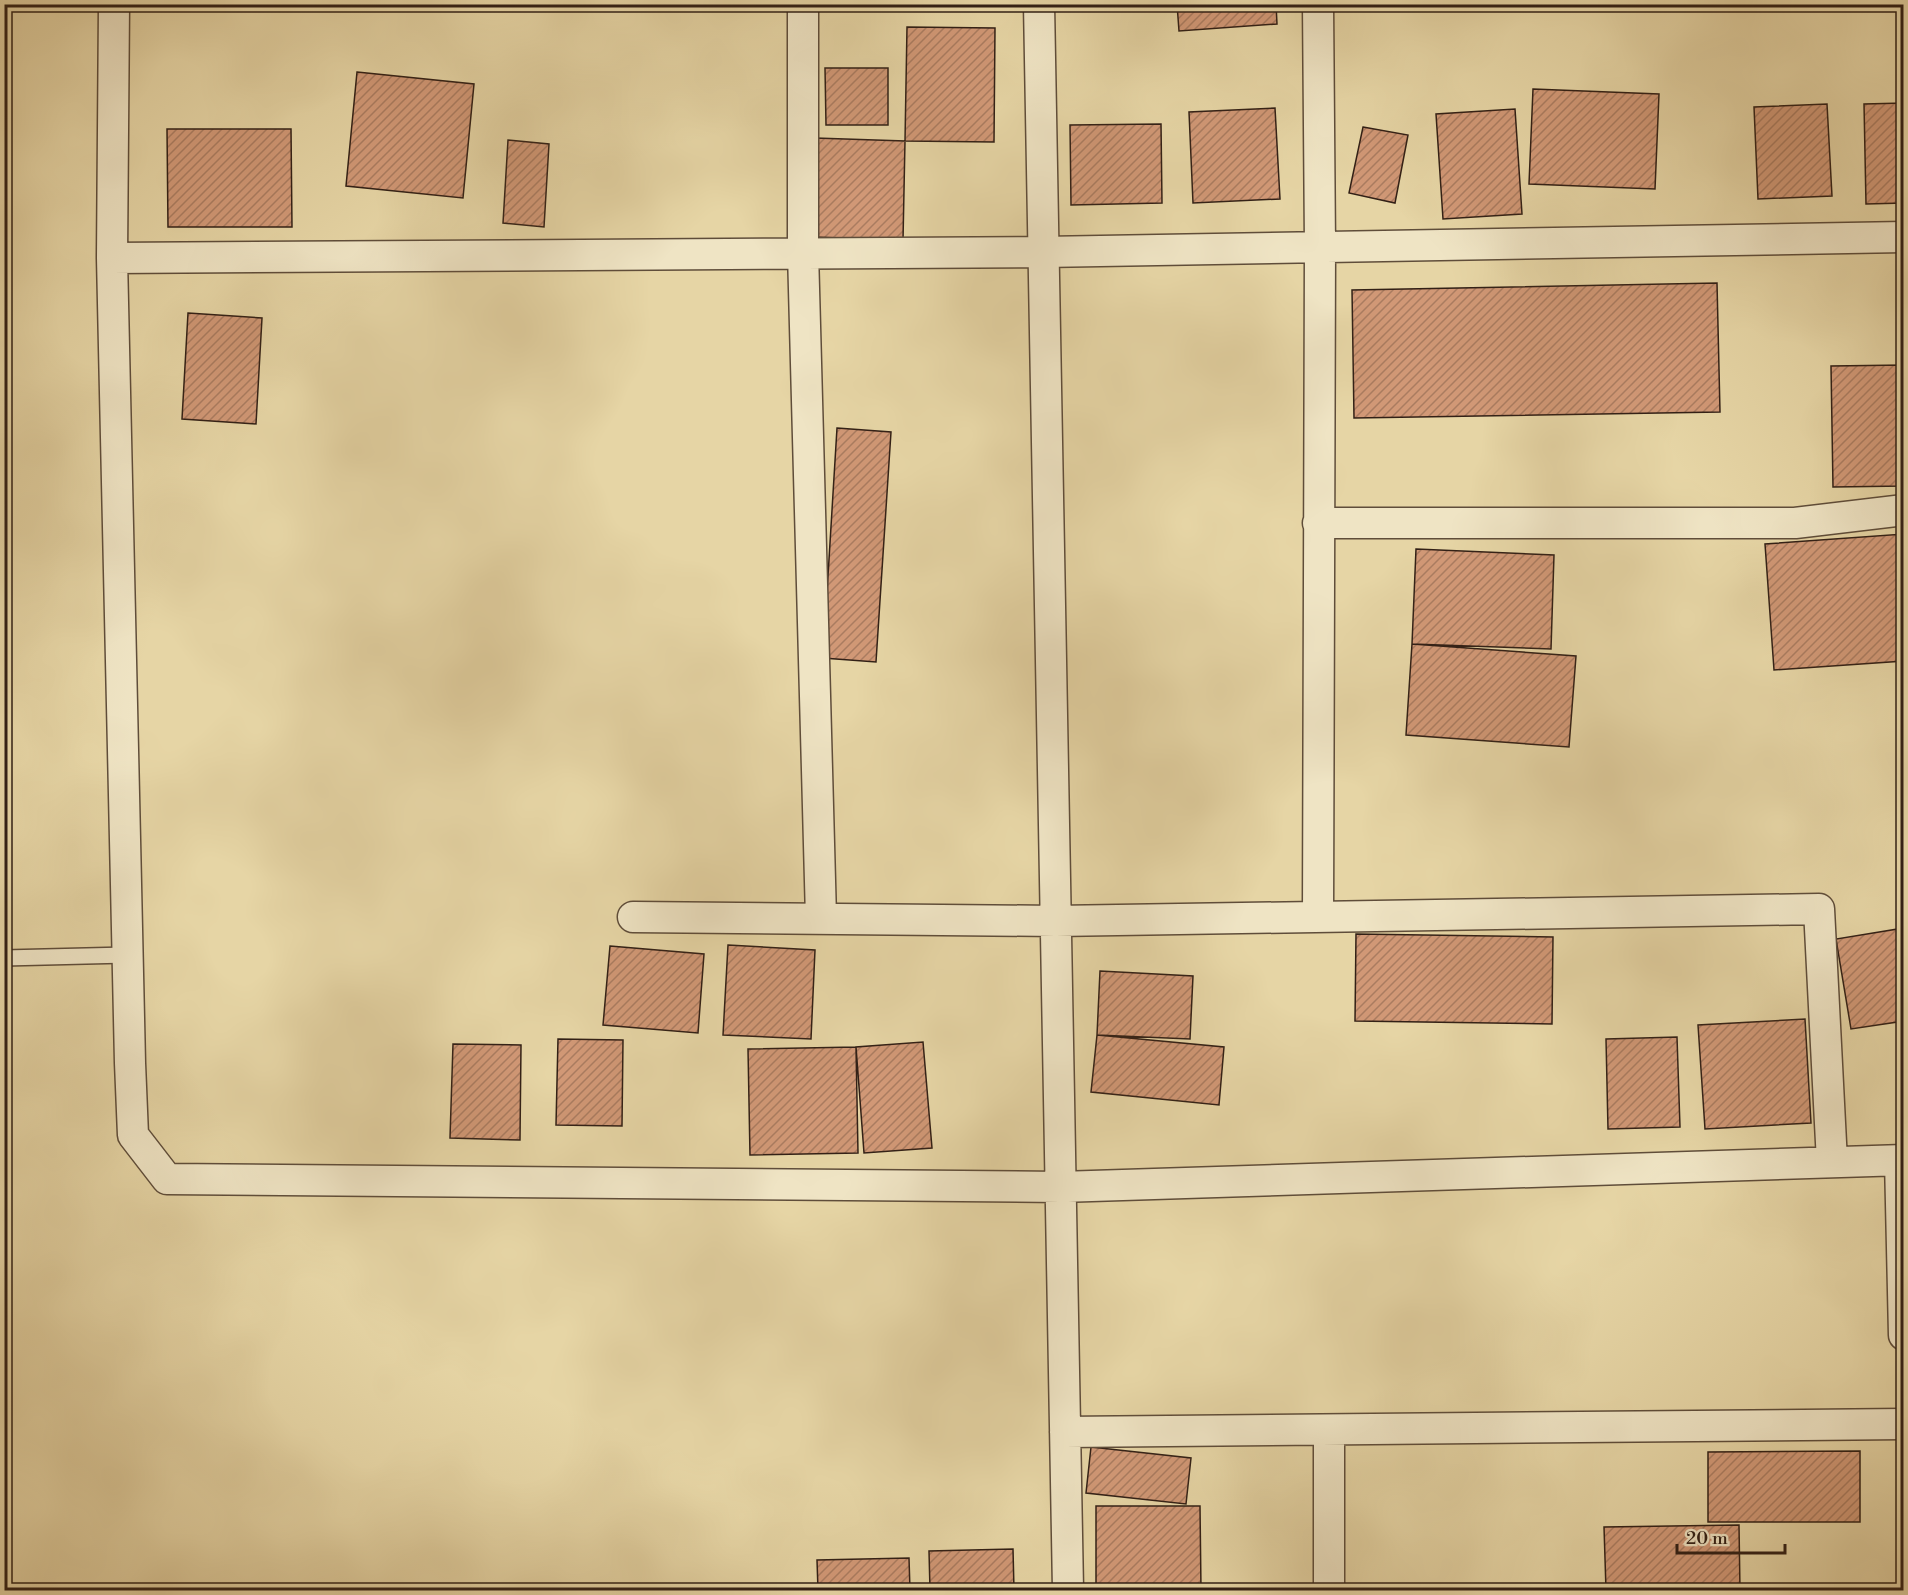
<svg xmlns="http://www.w3.org/2000/svg" width="1908" height="1595" viewBox="0 0 1908 1595" font-family="'Libre Bodoni',serif">
	<style>
		.building { fill: url(#building-hatch); stroke: #322016; stroke-width: 1.5 }
		.lines { fill: none; stroke-linecap: round; stroke-linejoin: round }
		.lane-casing { stroke: #5f4d3a; stroke-width: 18 }
		.street-casing { stroke: #5f4d3a; stroke-width: 33 }
		.lane { stroke: #efe4c4; stroke-width: 15 }
		.street { stroke: #efe4c4; stroke-width: 30 }
	</style>
	<defs>
		<pattern id="building-hatch" width="6" height="6" patternUnits="userSpaceOnUse" patternTransform="scale(1.5)"><rect width="6" height="6" fill="#d19876"/><path d="M-1 1l2-2M0 6l6-6M5 7l2-2" fill="none" stroke="#aa7c60"/></pattern>
	</defs>
	<rect width="100%" height="100%" fill="#e6d5a5"/>
	<filter id="stains"><feTurbulence type="fractalNoise" baseFrequency=".00333" numOctaves="4"/><feColorMatrix values="0 0 0 0 .2 0 0 0 0 .09 0 0 0 0 .02 0 0 0 .5 -.17"/></filter>
	<radialGradient id="worn" r=".72"><stop offset=".6" stop-color="#630" stop-opacity="0"/><stop offset="1" stop-color="#630" stop-opacity=".3"/></radialGradient>
	<path class="building" d="M1177,4H1276L1277,24L1179,31Z
		M907,27L995,28L994,142L905,141Z
		M825,68H888V125H826Z
		M357,72L474,84L463,198L346,186Z
		M1533,89L1659,94L1655,189L1529,184Z
		M1904,103V203L1866,204L1864,104Z
		M1827,104L1832,196L1758,199L1754,107Z
		M1275,108L1280,199L1193,203L1189,112Z
		M1515,109L1522,214L1443,219L1436,114Z
		M1161,124L1162,203L1071,205L1070,125Z
		M1363,127L1408,135L1395,203L1349,193Z
		M167,129H291L292,227H168Z
		M815,138L905,141L903,240L812,237Z
		M508,140L549,144L544,227L503,223Z
		M1717,283L1720,412L1354,418L1352,290Z
		M188,313L262,318L256,424L182,419Z
		M1904,365V486L1833,487L1831,366Z
		M837,428L891,432L876,662L823,658Z
		M1904,534V661L1774,670L1765,544Z
		M1416,549L1554,555L1551,649L1412,644Z
		M1412,644L1576,656L1569,747L1406,735Z
		M1904,928V1021L1851,1029L1836,939Z
		M1356,934L1553,937L1552,1024L1355,1021Z
		M728,945L815,950L811,1039L723,1035Z
		M610,946L704,954L698,1033L603,1025Z
		M1100,971L1193,976L1190,1039L1097,1035Z
		M1805,1019L1811,1123L1705,1129L1698,1025Z
		M1097,1035L1224,1047L1219,1105L1091,1092Z
		M1677,1037L1680,1127L1608,1129L1606,1039Z
		M558,1039L623,1040L622,1126L556,1125Z
		M923,1042L932,1148L864,1153L856,1047Z
		M453,1044L521,1045L520,1140L450,1138Z
		M856,1047L858,1153L750,1155L748,1049Z
		M1091,1447L1191,1458L1186,1504L1086,1493Z
		M1860,1451V1522H1708V1452Z
		M1096,1506H1200L1201,1590H1096Z
		M1739,1525L1740,1590H1606L1604,1527Z
		M1013,1549L1014,1590H930L929,1551Z
		M909,1558L910,1590H818L817,1560Z"/>
	<g class="lines">
		<g class="lane-casing">
			<path id="lane" d="M4,958L127,955"/>
		</g>
		<g class="street-casing">
			<path id="street" d="M114,4L112,258L130,1063L133,1135L167,1179L1060,1187L1904,1160
				M803,4V252L821,918
				M1039,4L1068,1590
				M112,258L1043,252L1904,237
				M1318,523H1795L1904,510
				M633,917L1056,921L1819,909L1832,1162
				M1318,917L1320,247L1318,4
				M1900,1160L1904,1335
				M1329,1430V1590
				M1065,1432L1904,1424"/>
		</g>
		<use href="#lane" class="lane"/>
		<use href="#street" class="street"/>
	</g>
	<rect width="1908" height="1595" fill="none" stroke="#e6d5a5" stroke-width="24"/>
	<rect x="6" y="6" width="1896" height="1583" fill="none" stroke="#322016" stroke-width="3"/>
	<rect x="12" y="12" width="1884" height="1571" fill="none" stroke="#322016" stroke-width="1.5"/>
	<path d="M1677 1544v9h108v-9" fill="none" stroke="#322016" stroke-width="3"/>
	<text x="1686" y="1544" font-size="18" fill="#322016" stroke="#efe4c4" stroke-width="4.5" paint-order="stroke">20 m</text>
	<rect width="100%" height="100%" filter="url(#stains)"/>
	<rect width="100%" height="100%" fill="url(#worn)"/>
</svg>
